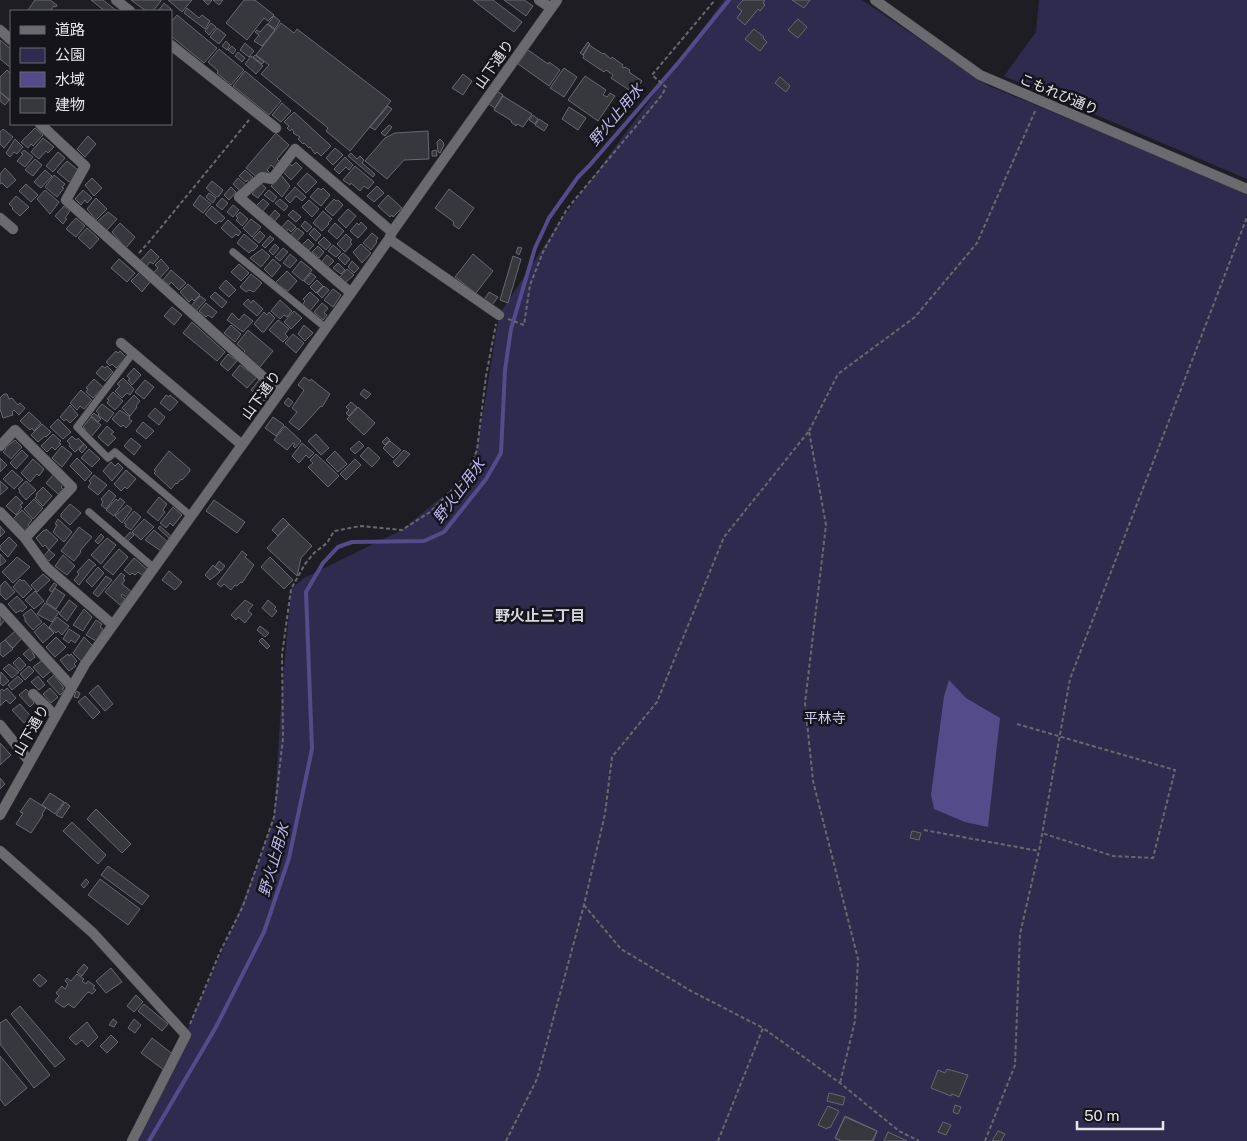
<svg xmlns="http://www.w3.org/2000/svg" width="1247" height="1141" viewBox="0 0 1247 1141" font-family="'Public Sans','Noto Sans JP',sans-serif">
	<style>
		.green { fill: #2f2b4e }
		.water { fill: #544c8a }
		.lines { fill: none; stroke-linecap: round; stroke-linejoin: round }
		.stream { stroke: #544c8a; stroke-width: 4 }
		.building { fill: #37373e; stroke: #686870 }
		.service-casing { stroke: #3a3940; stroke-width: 8 }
		.minor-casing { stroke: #3a3940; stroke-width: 11 }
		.tertiary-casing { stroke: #3a3940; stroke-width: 11 }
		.path { stroke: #69686e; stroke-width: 2; stroke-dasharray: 4 2.5; stroke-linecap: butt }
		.service { stroke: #6b6a6e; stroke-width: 7 }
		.minor { stroke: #6b6a6e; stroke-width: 10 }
		.tertiary { stroke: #6b6a6e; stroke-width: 10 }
		.labels { text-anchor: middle; stroke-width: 5; stroke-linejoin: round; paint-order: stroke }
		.street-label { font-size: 14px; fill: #e6e6ea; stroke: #15141a }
		.park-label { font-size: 14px; fill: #d0cef3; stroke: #15141a }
		.water-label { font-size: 15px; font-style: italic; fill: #bfbbf3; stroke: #15141a }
		.neighbourhood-label { font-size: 15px; font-weight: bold; fill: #d6d6df; stroke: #15141a }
	</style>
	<rect width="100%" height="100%" fill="#1e1d24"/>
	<path class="green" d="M724,0H862L989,86L1247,192V1141H136L146,1122L231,931L259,861L274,817L282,690L291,589L304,578L402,530L461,481L477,450L499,315L561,220Z
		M1039,0H1247V179L1004,76L1036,32Z"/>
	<path class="water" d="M949,680L966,698L1000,718L988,827L965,822L934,809L931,795L944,696Z"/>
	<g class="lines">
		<path class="stream" d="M149,1141L216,1027L264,932L289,858L312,749L306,592L323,563L338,547L352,542L424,541L444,532L486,479L501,453L505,370L511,329L535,248L549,218L578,177L589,166L678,63L729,0"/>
	</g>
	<path class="building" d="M35,0H50L57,5L56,7L54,6L51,10L52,11H29L28,10Z
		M91,0H103L117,11H105Z
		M131,0H161V1L153,11H146Z
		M168,0H192L182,12Z
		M203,0H212L208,5Z
		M213,0H223L219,5Z
		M244,0H255L274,15L268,21L264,18L247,40L226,23Z
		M473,0H493L522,22L514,32Z
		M504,0H524L533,6L526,16Z
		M743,0H765L763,3L765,5L760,11L758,9L745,25L737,18L742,11L737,7Z
		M792,0H810L804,8Z
		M164,3L171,9L169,11H158Z
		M187,8L199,18L202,15L210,21L205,29L184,13Z
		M177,15L217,48L204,63L171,36V22Z
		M274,16L280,21L275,29L268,24Z
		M798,19L807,27L798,38L788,30Z
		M211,23L216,27L209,35L205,31Z
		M281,23L294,33L297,29L391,101L350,151L326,131L328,128L261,74L269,65L256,55Z
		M267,24L275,30L262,46L254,41L259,35L255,32L257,30L260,32Z
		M217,28L226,35L219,44L210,37Z
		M754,29L764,37L763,38L767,42L760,51L745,39Z
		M0,40L11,49V68L0,59Z
		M226,41L230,45L227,50L222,46Z
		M588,42L590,44L583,55L580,53Z
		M245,43L254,51L249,57L240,50Z
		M589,45L603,54L604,53L611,59L612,57L623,65L622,67L624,68L625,67L630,70L629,72L642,81L635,91L634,89L632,92L611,78L613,75L606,70L604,72L583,58L584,56L583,55Z
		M232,46L236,50L233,54L228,50Z
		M219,49L244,70L231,85L217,73L218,71L208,62Z
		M528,50L548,64L549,62L560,70L549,86L518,64Z
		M238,52L245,58L242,62L235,56Z
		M255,55L264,62L262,64L253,57Z
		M251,56L263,66L256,74L245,64Z
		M564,68L577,77L564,97L550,88Z
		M7,70L11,74V101L0,92V77Z
		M245,71L281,101L269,115L233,86Z
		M463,74L472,81L463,95L452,88Z
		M585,76L606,90L603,95L607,97L610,93L615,96L598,121L568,100Z
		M780,77L790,86L786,92L775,83Z
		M497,91L503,95L495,108L489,104Z
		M0,92L9,100L5,105L0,101Z
		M503,96L532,114L523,127L517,124L516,126L511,122L512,121L494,110Z
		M282,103L291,111L281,122L272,115Z
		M388,106L392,109L375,130L370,127Z
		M569,107L586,118L578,130L562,119Z
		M294,112L331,146L321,156L317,152L315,154L310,147L309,148L304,143L303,144L298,139L300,137L293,133L294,132L292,129L290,131L287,128L289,126L284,122Z
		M533,115L538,119L535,124L529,120Z
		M539,119L548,125L544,131L535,125Z
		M389,125L392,127L385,136L381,133Z
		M35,128L43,135L33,146L31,144L28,148L21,142Z
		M3,129L13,137L4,148L0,144V132Z
		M428,131L429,159L404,160L387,179L365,161L385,138L395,133Z
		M276,133L289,145L277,159L280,162L274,168L271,165L267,170L271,174L268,176L258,178L246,168Z
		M88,136L96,144L85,157L77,149Z
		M43,138L54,147L48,153L46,151L39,159L31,152Z
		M15,139L23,147L17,154L14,152L10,157L6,153Z
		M440,139L443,142L444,145L440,153L438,152L437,142Z
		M335,148L343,155L333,165L326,158Z
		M24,150L33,157L25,167L17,161L23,154L21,153Z
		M436,150L437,156H432V151Z
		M58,152L65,158L53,172L46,166Z
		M351,153L357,159L360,156L364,160L362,163L375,174L373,177L348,156Z
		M345,157L353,165L349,170L346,167L339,174L334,169Z
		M35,159L42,165L33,176L25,170Z
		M67,161L78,170L75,173L78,175L69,182L57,172Z
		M296,162L302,168L291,180L283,172L290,164L292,166Z
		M355,166L374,182L368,189L364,186L360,191L351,183L350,185L343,180Z
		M5,168L16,180L7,188L2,183L0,184V174Z
		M45,170L52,176L41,188L34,182Z
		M245,170L253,177L249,182L247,180L246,182L239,176Z
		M307,173L317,182L306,193L297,184Z
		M54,175L65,184L62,187L64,188L57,197L45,187Z
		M281,175L290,186L282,197L271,186Z
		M92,178L102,188L94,196L85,185Z
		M238,178L247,186L241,192L233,184Z
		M212,181L223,190L219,196L217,197L206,188Z
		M258,181L266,188L258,198L252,194L255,190L253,188Z
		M26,184L38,195L31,202L19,191Z
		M377,186L384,193L374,202L367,196Z
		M231,187L236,192L229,200L224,195Z
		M295,187L306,197L302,201L296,196L290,203L285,198Z
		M318,188L321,190L323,188L330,195L321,206L310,197Z
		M449,189L474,208L459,229L453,225L454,222L435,208Z
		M45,190L59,202L50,214L37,199Z
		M83,190L92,198L87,203L85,200L81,205L75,199Z
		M269,190L277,197L273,202L264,195Z
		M209,193L216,198L213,203L206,197Z
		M200,195L211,204L203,213L193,205Z
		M388,195L402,208L393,217L392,215L390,217L378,206Z
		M16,196L29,207L20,216L12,209L13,208L9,204Z
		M96,198L107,209L96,220L87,209Z
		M222,198L228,203L222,210L216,205Z
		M263,199L269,204L262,212L256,206Z
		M280,199L288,206L284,211L275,203Z
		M334,199L336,201L338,200L343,205L333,216L325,209Z
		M309,200L319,209L312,217L302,207Z
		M233,205L239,210L233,217L227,212Z
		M64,206L70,211L65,218L67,219L63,224L55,216Z
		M212,206L225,218L221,222L219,221L216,224L205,214Z
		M348,209L356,216L346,228L338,220Z
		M275,210L280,215L275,221L270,216Z
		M293,210L301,217L296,222L288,215Z
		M323,211L332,219L328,223L329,224L322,231L313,223Z
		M108,212L117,219L107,230L97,222Z
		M240,212L248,219L242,226L236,220L238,218L236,216Z
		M76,218L85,226L76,237L66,229Z
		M251,219L261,227L252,237L243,228Z
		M228,220L241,232L238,236L236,234L232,238L221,228Z
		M288,220L296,227L291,232L288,229L286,232L282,227Z
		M305,221L312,227L307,232L301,226Z
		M361,222L367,228L358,238L350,231L357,223L359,225Z
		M120,223L135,237L126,248L112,232Z
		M335,223L344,231L337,239L328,231Z
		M87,228L99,239L90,249L78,238Z
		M297,228L304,233L297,241L291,235Z
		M314,228L321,235L316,241L309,234Z
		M260,231L265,236L259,243L253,238Z
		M372,233L378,238L376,241L377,242L371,250L363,243Z
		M244,234L258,246L253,251L252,250L249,253L237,243Z
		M346,234L352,240L350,242L352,244L345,252L337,244Z
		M270,236L274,239L265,248L262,245Z
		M324,237L331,244L326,250L318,243Z
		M308,239L314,245L309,250L302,245Z
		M275,244L279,248L273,255L269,251Z
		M361,244L371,253L362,263L353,252Z
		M333,245L341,252L336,257L328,251Z
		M318,246L324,252L319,258L312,252Z
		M518,247L522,248L519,255L516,253Z
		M283,248L288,252L280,261L275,257Z
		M151,249L159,257L153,264L150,262L147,266L141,260Z
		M262,249L270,256L261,267L250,258Z
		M343,253L350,259L345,265L338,258Z
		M290,254L297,260L290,268L283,263Z
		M473,254L493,271L476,293L455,277Z
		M327,255L334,261L328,267L322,261Z
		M513,256L521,259L508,303L500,300Z
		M119,259L135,273L127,282L111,268Z
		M161,259L169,268L159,279L153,273L158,268L155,265Z
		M273,259L281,266L272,277L264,269Z
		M301,261L312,270L303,281L292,272Z
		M352,261L359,268L354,273L348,267Z
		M338,263L345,270L341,274L333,268Z
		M239,264L249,273L241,281L231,272Z
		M347,269L354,275L346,282L340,277Z
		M171,270L186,283L179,290L171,282L169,285L163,280Z
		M287,271L297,281L288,291L275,283Z
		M140,272L150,282L142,292L131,281Z
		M311,273L316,277L309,285L304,281Z
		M251,274L262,283L254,292L249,290L246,292L240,287Z
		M226,280L236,290L229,297L219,288Z
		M317,280L323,286L316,293L310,287Z
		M188,284L200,295L194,301L192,299L189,302L180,292Z
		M324,286L329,290L322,298L317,293Z
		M333,289L341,295L333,307L324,300Z
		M215,292L227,302L222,308L210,297Z
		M310,292L319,300L310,311L303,304L305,301L303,299Z
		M489,292L498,297L492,305L484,300Z
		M200,296L206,300L195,312L190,307Z
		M248,299L251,303L253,300L263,309L257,316L243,304Z
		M280,300L292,311L287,317L284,315L280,319L271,311Z
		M206,303L217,312L212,318L208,315L206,317L199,311Z
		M322,303L328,308L324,313L327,315L323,320L314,312Z
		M172,307L182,315L174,325L164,316Z
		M294,311L302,318L291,329L284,322Z
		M264,312L267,315L269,312L275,318L264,332H262L254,324Z
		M232,313L239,320L244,314L253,321L243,332L227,320Z
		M278,320L289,329L285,334L288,337L283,342L269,330Z
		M192,322L225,352L217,361L183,333Z
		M231,325L241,334L235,342L224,333Z
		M304,325L313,333L305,341L298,334Z
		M248,330L273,351L260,367L243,353L245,351L237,344Z
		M293,334L304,343L296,353L285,343Z
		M116,351L118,353L120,351L126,357L116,368L112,364L110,366L106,362Z
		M228,354L237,361L228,371L220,364Z
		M240,365L257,377L247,388L232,375Z
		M102,366L105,368L107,366L113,372L105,381L96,373Z
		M134,368L141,375L132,385L128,380L130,379L127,376Z
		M304,377L310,381L311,379L330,394L322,407L321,406L299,430L289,422L297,412L292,408L304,390L298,385Z
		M123,378L134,389L130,395L127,393L122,398L115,391L120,386L117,384Z
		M94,379L103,387L93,398L86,392L88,389L86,388Z
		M145,380L154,387L144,399L135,392Z
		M259,380L271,392L264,401L251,390Z
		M364,389L371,394L366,399L360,394Z
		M81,390L92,400L84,409L80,406L77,410L70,403Z
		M113,392L123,401L115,410L107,403L109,400L107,399Z
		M4,394H7L9,399L12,398L18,405L20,403L25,408L19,415L14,410L12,412L13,415L3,418L0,409V398Z
		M134,395L140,401L136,406L137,407L130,416L122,408Z
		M166,395L169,397L170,395L178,402L170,411L160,403Z
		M288,398L293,402L289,407L284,403Z
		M351,402L357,407L349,416L346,413L349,410L346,407Z
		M102,404L114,413L107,422L98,415L99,414L96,411Z
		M70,405L78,415L70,423L66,419L64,421L60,417Z
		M358,407L375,423L364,435L347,419Z
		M155,408L165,417L159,425L148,416Z
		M120,410L130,417L129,419L132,421L126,428L123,425L121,427L112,419Z
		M29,412L41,423L34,431L32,428L30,430L20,421Z
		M94,413L101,419L98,422L91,416Z
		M91,417L101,425L91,437L84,432L86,430L83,427Z
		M273,417L284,425L276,436L265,428Z
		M58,419L71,432L63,439L50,427Z
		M143,422L154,431L146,439L136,431Z
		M42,424L51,432L46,437L45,436L38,442L31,435Z
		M107,426L114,432L111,434L116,438L108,446L98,437Z
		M285,426L301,441L295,448L293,446L295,444L293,443L287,450L274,440Z
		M53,434L61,441L59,443L61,444L55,450L52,447L47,452L41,446Z
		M316,434L329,448L321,455L308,441Z
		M72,436L76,440L78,438L84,444L75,452L69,446L70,444L67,441Z
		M387,437L390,440L385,445L382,442Z
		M131,438L141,446L134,455L124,446Z
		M15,440L22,447L11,459L3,452L6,449L5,448Z
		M359,441L364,446L355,454L350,449Z
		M390,441L401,450L393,458L383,448Z
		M302,443L314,453L309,458L306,455L299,463L292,456Z
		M84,444L87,447L82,453L79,450Z
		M62,446L72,454L62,467L52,458Z
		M368,447L380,458L372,467L360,456Z
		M89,449L100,459L92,467L81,458Z
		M22,450L28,456L16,469L10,463Z
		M404,450L410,454L398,467L393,462Z
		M169,451L190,469V471L182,480L181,479L177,484L176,483L171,489L154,473L156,471L154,470Z
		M335,451L347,464L338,472L326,460Z
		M316,454L339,476L328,487L308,467L313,463L310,460Z
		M0,458L7,465L0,472Z
		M77,458L92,473L85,481L70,466Z
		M33,459L44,469L39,476L37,474L30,482L21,473Z
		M355,459L361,465L346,480L340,474Z
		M111,462L115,466L118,463L123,468L112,481L103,471Z
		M12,470L23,480L14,489L3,479Z
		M126,470L136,479L127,489L125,487L121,491L114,484Z
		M53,475L63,485L61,487L63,489L58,494L46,483Z
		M94,475L107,485L98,495L88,487L91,483L89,481Z
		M0,481L8,488L0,495Z
		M26,481L36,490L26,500L19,492L20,490L18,489Z
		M43,487L52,496L43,506L35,498L37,496L36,494Z
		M109,490L116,496L106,509L101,505L103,502L101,499Z
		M16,496L23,503L20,505L22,507L16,515L6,506Z
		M159,497L167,504L163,510L165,512L158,521L147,512Z
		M120,498L125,502L114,516L106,510L116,499L118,501Z
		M34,499L43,508L33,519L24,509Z
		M214,500L245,522L237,533L206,511Z
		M70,504L81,513L70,525L61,517V514Z
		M127,505L132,509L122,523L115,516Z
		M173,507L182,515L173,526L170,523L166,528L160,523Z
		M22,510L32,520L28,525L29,527L25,531L12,520Z
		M134,511L141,517L131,530L125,526L126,524L124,523Z
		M283,518L289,524L278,536L272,530Z
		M58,519L72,532L64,542L53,532L57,525L55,524Z
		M144,519L154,527L141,540L132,532Z
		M289,524L312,546L301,558L297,576L267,548Z
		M0,526L5,532L0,537Z
		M160,526L172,537L170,539L158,528Z
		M79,527L92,537L80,551L81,552L74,561L61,551Z
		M46,529L58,540L49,550L45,545L43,547L36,538L44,530L45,531Z
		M154,530L168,542L161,551L145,540Z
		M130,532L134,535L128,541L125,538Z
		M101,534L104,537L98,544L95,541Z
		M9,537L17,545L8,557L0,549V546Z
		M107,538L116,545L101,564L91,555Z
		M119,549L128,557L113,575L103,567Z
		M49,550L55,555L49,561L43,557Z
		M242,551L247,555L245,557L254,565L242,583L241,582L237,586L235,585L231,590L224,584L221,587L217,584Z
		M0,554L6,561L0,566Z
		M63,555L75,566L67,575L55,566Z
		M17,557L30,567L13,583L2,572Z
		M270,557L293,580L284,589L261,567Z
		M134,558L147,569L142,575L138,572L135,575L132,573L130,575L124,570Z
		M89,559L96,565L94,566L79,585L74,580L79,574L77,572Z
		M219,561L225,566L221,571L215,567Z
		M213,565L220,572L210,580L205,575Z
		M98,567L104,573L92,587L86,581Z
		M169,571L182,582L175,590L162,580Z
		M121,573L125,576L123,578L125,580L122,584L132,592L127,598L122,594L121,596L125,599L120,605L105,592Z
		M43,574L50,580L37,592L31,585Z
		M106,576L112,580L98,597L93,593Z
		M20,579L22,581L24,580L32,589L23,598L13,587Z
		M5,581L15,592L6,600L0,594V586Z
		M54,583L57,585L52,592L49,590Z
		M55,588L65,595L56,609L46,602Z
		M35,591L44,601L34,609L25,600Z
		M17,596L27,607L22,612L21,610L16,613L8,604Z
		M69,600L77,606L67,621L59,614Z
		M245,600L253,605L248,611L252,614L245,623L238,617L236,620L231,615Z
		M268,600L276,607L274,609L277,611L272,617L262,608Z
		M45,603L59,612L52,622L37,614Z
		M31,609L42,622L33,630L25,621V618L23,615Z
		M84,609L92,617L83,631L73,625Z
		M0,615L5,620L0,626Z
		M57,617L69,626L62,635L58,631L56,633L49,627Z
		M96,620L102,624L100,627L103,629L96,641L86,635Z
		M44,623L54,633L43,643L34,632Z
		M260,626L269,633L265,637L257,630Z
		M69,629L80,636L75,643L71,640L69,643L63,639Z
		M15,631L22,638L13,648L5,640Z
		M56,637L66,647L55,657L46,647Z
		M84,637L93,646L82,662L73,653Z
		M262,638L270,646L267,649L259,641Z
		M5,640L13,649L3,657L0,654V644Z
		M30,648L35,657L30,661L23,654Z
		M68,654L69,656L71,654L77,661L74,664L76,666L69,671L60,660Z
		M19,657L26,665L20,671L13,663Z
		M41,661L51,671L43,678L33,667Z
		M9,664L19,672L12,678L3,669Z
		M29,666L34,671L25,680L20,674Z
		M1,672L9,681L3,686L0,683Z
		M54,675L64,688L62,689L64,691L60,695L47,681Z
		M18,676L23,681L12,690L8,685Z
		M38,676L45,685L39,690L31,682Z
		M98,685L113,704L105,711L89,693Z
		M7,688L16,698L10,704L6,700L0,706V691L2,689L4,691Z
		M50,688L58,697L51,703L43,694Z
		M26,689L34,698L32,700L34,703L30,707L19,695Z
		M76,691L80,693L78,698L74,697Z
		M85,696L100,712L93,719L78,702Z
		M20,704L35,721L30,725L26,721L24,723L12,710Z
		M0,743L11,755L0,765Z
		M0,778L5,784L0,789Z
		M50,793L64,802L55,814L42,805Z
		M30,798L46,808L42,814L43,815L31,833L16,824L23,813L20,812Z
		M65,802L70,806L62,818L56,815Z
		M96,809L131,844L122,853L87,819Z
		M72,822L106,855L98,864L63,831Z
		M912,831L921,833L919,840L910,838Z
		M108,866L149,896L142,905L101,875Z
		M86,879L89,882L84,888L81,885Z
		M100,879L140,909L128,925L88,895Z
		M84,964L88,968L82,976L77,972Z
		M111,968L122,982L106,993L96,981Z
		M39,974L47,981L40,987L33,980Z
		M77,974L84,979L82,981L86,984L88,981L95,986L93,988L96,990L92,994L89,992L87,993L74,1008L68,1004L65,1007H63L55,1001L59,996L56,993L62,986L65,989L68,984L65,981L67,978L71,981Z
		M136,995L143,1002L134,1012L127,1006Z
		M144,1004L168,1024L162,1031L138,1011Z
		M20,1006L65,1059L55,1067L11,1014Z
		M6,1019L50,1075L34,1088L0,1044V1023Z
		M113,1019L117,1022L114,1027L109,1025Z
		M134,1019L141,1025L135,1033L128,1028Z
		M87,1022L98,1037L88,1047L82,1040L76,1045L69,1038Z
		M111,1035L118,1042L107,1053L100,1046Z
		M152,1038L175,1056L164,1070L141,1053Z
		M0,1056L27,1088L5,1106L0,1099Z
		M947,1069L968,1075L959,1097L952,1094L951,1096L931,1088L938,1070L945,1073Z
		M829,1093L845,1097L843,1105L827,1101Z
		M955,1105L961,1107L958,1114L953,1112Z
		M828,1106L839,1111L830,1128L828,1127L827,1129L818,1125Z
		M845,1116L877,1131L873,1141H841L835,1138Z
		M845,1117L877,1131L872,1141H842L835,1138Z
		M943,1122L951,1125L946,1135L938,1132Z
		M998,1131L1005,1134L1001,1141H992Z
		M888,1132L907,1141H884Z"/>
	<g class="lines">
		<g class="service-casing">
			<path id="service" d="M233,252L326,328
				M133,353L77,427L108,458L115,452L191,516
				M89,512L154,568"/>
		</g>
		<g class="minor-casing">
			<path id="minor" d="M116,0L130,11
				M539,0L551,8
				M0,30L11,40
				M171,45L276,128
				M40,124L85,166L66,200L280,392
				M0,218L13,229
				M389,239L499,315
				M351,293L239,197L262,177L272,179L295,149L392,232
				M121,343L242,445
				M0,446L15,430L72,487L25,538
				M0,512L25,538L46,567L113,625
				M0,608L72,687
				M33,694L55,715
				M0,725L29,761
				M0,815L85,664L351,293L389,239L392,232L557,0
				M0,851L93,933L186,1035L132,1141"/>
		</g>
		<g class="tertiary-casing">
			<path id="tertiary" d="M875,0L980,75L1247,189"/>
		</g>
		<path class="path" d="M139,253L149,242L249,120
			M508,319L524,325L530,285L543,252L567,209L662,95L666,87L652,75L715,0
			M809,431L838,374L915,317L977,243L1036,109
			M1017,724L1175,770L1153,858L1113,856L1042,833
			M924,830L1039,851
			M584,905L621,949L691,991L763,1028
			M190,1024L220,952L243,906L274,817L283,738L282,655L291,589L305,564L314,553L327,543L334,531L361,526L402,530L430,512L461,481L470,467L477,450L486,376L496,324
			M506,1141L537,1079L584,905L605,814L612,757L657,702L724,537L809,431L826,525L805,703L813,781L858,959L855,1021L840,1083
			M718,1141L763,1028L840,1083L899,1131L919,1141
			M985,1141L1015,1065L1020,934L1039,851L1070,679L1247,217"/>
		<use href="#service" class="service"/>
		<use href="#minor" class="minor"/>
		<use href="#tertiary" class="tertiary"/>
	</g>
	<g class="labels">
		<g class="street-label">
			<text transform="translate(494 64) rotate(-55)" y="5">山下通り</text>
			<text transform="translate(1059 94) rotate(23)" y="5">こもれび通り</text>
			<text transform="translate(261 395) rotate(-54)" y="5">山下通り</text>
			<text transform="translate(31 730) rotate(-60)" y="5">山下通り</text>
		</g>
		<g class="park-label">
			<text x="825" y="723">平林寺</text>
		</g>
		<g class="water-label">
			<text transform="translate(616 115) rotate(-50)" y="5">野火止用水</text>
			<text transform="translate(459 491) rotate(-53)" y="5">野火止用水</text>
			<text transform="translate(274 860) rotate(-74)" y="5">野火止用水</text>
		</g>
		<g class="neighbourhood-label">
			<text x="540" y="621">野火止三丁目</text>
		</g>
	</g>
	<rect x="10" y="10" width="162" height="115" fill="#15141a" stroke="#69686d"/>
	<rect x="20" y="26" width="25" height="8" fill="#6b6a6e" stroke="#69686d"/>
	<text x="55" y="35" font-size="15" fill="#e6e6ea">道路</text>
	<rect x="20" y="48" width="25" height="15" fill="#2f2b4e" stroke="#69686d"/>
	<text x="55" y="60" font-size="15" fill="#e6e6ea">公園</text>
	<rect x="20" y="72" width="25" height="15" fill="#544c8a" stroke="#69686d"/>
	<text x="55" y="85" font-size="15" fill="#e6e6ea">水域</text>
	<rect x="20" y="98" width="25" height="15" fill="#37373e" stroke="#69686d"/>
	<text x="55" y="110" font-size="15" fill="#e6e6ea">建物</text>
	<path d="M1077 1121v8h86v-8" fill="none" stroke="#e6e6ea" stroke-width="2.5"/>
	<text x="1084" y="1121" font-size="15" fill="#e6e6ea" stroke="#15141a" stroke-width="4" paint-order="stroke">50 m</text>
</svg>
